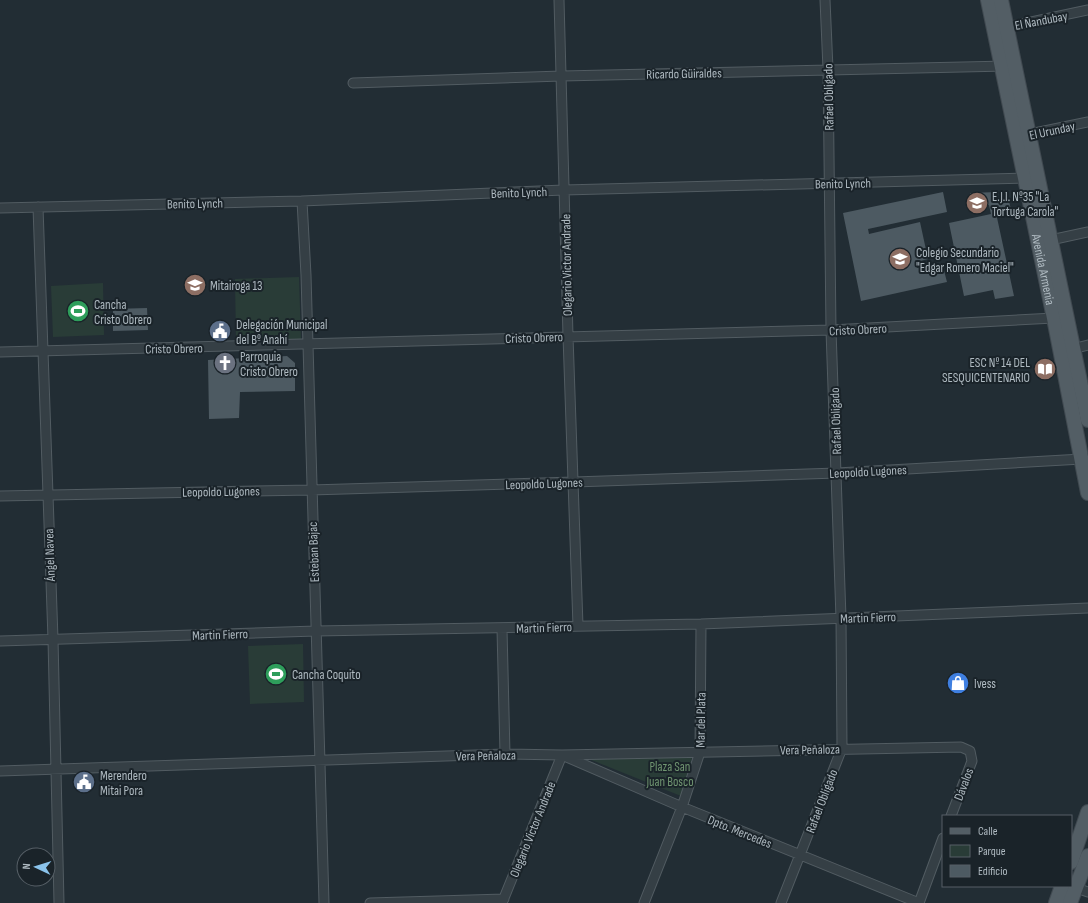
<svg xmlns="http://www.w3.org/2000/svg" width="1088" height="903" viewBox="0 0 1088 903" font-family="'Sofia Sans Condensed',sans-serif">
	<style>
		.green { fill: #293c37 }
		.building { fill: #4d5a62 }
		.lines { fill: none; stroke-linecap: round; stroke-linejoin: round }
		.minor-casing { stroke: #525c62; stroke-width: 11 }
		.primary-casing { stroke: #414a51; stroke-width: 16 }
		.minor { stroke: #353f45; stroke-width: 9 }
		.primary { stroke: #535e65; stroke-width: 14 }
		.labels { text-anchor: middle; stroke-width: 4; stroke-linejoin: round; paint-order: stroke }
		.street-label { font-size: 13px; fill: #afbac1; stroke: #1a2329 }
		.poi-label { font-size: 13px; fill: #afbac1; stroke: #1a2329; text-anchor: start }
		.park-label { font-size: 13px; fill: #709571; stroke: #1a2329 }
	</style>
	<rect width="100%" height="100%" fill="#222d34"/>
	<path class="green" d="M299,277L301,340L236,341L235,279Z
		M103,283L104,335L53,337L51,286Z
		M303,644L304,702L250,704L248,646Z
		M584,757H692L681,796Z"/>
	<path class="building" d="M943,192L947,212L868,229L869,234L920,222L928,259L916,262L917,268L942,263L947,282L861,301L843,213Z
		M997,192L998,198L1008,196L1011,210L996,213L1014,296L995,299L993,290L964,296L949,223L991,214L989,205L973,209L970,193Z
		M147,308L148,330L113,331V309Z
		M287,356L295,363V391L240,392L239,418L209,419L208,360Z"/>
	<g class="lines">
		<g class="minor-casing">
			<path id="minor" d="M559,0L568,336L578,626
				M1002,28L1088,10
				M353,83L562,76L1007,66
				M1025,135L1088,122
				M302,201L306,275L324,903
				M38,207L53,639L59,903
				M0,208L302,201L564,190L1030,178
				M1046,241L1088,232
				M1068,350L1088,345
				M0,352L831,330L1054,318L1058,316
				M0,496L311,490L574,482L837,473L1082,459L1087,458
				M502,629L505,754
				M0,641L316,631L701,624L1088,608
				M0,771L505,754L562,755L961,747L970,751L972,761L951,816
				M1071,886L1088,892
				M370,903L504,899
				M502,903L562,755L682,807L919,903
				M644,903L682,807L700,752L701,624
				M781,903L842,748L841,618L831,330L828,69L825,0
				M919,903L943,838"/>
		</g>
		<g class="primary-casing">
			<g id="primary">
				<path id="s1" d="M988,0L1054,318L1088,493"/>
				<path d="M1001,0L1088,420"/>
				<path d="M1071,862L1088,812"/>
				<path d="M1056,903L1062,886"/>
				<path d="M1070,903L1088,856"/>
			</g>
		</g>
		<use href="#minor" class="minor"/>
		<use href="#primary" class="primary"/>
	</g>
	<defs>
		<g id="school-disc" transform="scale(1.15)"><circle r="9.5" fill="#8d6e63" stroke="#1a2329"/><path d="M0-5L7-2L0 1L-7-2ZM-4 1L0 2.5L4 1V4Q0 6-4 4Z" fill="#fff"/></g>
		<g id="stadium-disc" transform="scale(1.15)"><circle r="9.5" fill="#2e9e5b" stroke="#1a2329"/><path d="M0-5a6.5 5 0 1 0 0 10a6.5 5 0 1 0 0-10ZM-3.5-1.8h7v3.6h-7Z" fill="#fff"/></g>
		<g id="civic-disc" transform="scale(1.15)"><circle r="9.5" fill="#5c6f8a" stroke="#1a2329"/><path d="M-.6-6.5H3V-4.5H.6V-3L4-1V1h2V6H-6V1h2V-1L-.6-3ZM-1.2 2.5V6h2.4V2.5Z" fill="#fff"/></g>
		<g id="church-disc" transform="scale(1.15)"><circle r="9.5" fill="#6b7280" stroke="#1a2329"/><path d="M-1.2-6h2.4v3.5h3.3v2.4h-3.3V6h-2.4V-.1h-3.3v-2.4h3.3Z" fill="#fff"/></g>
		<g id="library-disc" transform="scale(1.15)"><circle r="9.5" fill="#8d6e63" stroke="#1a2329"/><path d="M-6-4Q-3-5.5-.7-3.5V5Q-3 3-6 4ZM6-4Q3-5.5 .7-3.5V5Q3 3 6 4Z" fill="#fff"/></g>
		<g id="shop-disc" transform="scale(1.15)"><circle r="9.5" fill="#3f7fe0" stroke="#1a2329"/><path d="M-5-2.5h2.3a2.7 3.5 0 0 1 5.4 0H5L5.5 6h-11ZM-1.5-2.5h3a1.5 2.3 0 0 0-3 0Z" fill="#fff"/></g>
	</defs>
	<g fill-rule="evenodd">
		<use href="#school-disc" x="977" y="203"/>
		<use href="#school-disc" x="900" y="259"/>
		<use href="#school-disc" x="195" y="285"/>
		<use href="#stadium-disc" x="78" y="311"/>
		<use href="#civic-disc" x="220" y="331"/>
		<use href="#church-disc" x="225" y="363"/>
		<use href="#library-disc" x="1045" y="369"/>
		<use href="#stadium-disc" x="276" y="674"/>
		<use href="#shop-disc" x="958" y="683"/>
		<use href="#civic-disc" x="84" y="782"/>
	</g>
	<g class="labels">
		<g class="street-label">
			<text transform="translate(1041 20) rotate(-11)" y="5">El Ñandubay</text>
			<text transform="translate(684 73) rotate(-1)" y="5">Ricardo Güiraldes</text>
			<text transform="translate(828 97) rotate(-91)" y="5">Rafael Obligado</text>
			<text transform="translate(1052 130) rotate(-12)" y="5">El Urunday</text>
			<text transform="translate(843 183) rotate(-1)" y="5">Benito Lynch</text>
			<text transform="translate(519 192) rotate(-2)" y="5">Benito Lynch</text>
			<text transform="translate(195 203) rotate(-1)" y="5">Benito Lynch</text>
			<text transform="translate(566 265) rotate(-91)" y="5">Olegario Victor Andrade</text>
			<text dy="5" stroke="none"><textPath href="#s1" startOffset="275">Avenida Armenia</textPath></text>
			<text transform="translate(858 329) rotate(-3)" y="5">Cristo Obrero</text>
			<text transform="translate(534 337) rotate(-2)" y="5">Cristo Obrero</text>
			<text transform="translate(174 348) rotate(-1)" y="5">Cristo Obrero</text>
			<text transform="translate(835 421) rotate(-92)" y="5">Rafael Obligado</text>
			<text transform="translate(868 471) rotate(-3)" y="5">Leopoldo Lugones</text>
			<text transform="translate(544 483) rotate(-2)" y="5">Leopoldo Lugones</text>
			<text transform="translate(221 491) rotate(-1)" y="5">Leopoldo Lugones</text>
			<text transform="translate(313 552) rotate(-92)" y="5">Esteban Bajac</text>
			<text transform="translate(49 555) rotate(-92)" y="5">Ángel Navea</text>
			<text transform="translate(868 617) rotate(-2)" y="5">Martin Fierro</text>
			<text transform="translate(544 627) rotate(-2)" y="5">Martin Fierro</text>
			<text transform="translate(220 634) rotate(-2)" y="5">Martin Fierro</text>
			<text transform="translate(700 720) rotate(-89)" y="5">Mar del Plata</text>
			<text transform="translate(810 749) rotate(-1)" y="5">Vera Peñaloza</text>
			<text transform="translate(486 755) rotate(-1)" y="5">Vera Peñaloza</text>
			<text transform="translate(963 784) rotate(-69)" y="5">Dávalos</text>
			<text transform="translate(821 801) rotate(-69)" y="5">Rafael Obligado</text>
			<text transform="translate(532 829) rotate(-68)" y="5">Olegario Victor Andrade</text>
			<text transform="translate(740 831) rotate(22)" y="5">Dpto. Mercedes</text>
		</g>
		<g class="poi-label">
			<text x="992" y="201">E.J.I. Nº35 "La<tspan x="992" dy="15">Tortuga Carola"</tspan></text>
			<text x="916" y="257">Colegio Secundario<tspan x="916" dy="15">"Edgar Romero Maciel"</tspan></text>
			<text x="210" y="290">Mitairoga 13</text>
			<text x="94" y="309">Cancha<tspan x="94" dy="15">Cristo Obrero</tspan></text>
			<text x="236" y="329">Delegación Municipal<tspan x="236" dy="15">del Bº Anahí</tspan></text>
			<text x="240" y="361">Parroquia<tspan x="240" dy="15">Cristo Obrero</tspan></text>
			<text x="1030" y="367" text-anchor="end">ESC Nº 14 DEL<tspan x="1030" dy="15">SESQUICENTENARIO</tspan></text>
			<text x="292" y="679">Cancha Coquito</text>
			<text x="974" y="688">Ivess</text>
			<text x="100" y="780">Merendero<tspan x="100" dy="15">Mitai Pora</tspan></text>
		</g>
		<g class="park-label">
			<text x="670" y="771">Plaza San<tspan x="670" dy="15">Juan Bosco</tspan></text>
		</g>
	</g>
	<rect x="942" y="815" width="130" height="72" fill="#1a2329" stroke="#565f66"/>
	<rect x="950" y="828" width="20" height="6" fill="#535e65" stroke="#565f66"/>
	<text x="978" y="835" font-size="12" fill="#afbac1">Calle</text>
	<rect x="950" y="845" width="20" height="12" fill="#293c37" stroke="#565f66"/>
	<text x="978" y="855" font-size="12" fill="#afbac1">Parque</text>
	<rect x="950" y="865" width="20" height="12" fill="#4d5a62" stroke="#565f66"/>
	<text x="978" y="875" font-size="12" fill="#afbac1">Edificio</text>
	<g transform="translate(36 867) rotate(274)"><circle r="19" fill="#1a2329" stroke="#565f66"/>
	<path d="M0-3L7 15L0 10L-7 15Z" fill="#8ac3eb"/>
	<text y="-6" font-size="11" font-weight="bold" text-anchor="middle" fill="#afbac1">N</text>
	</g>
</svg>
